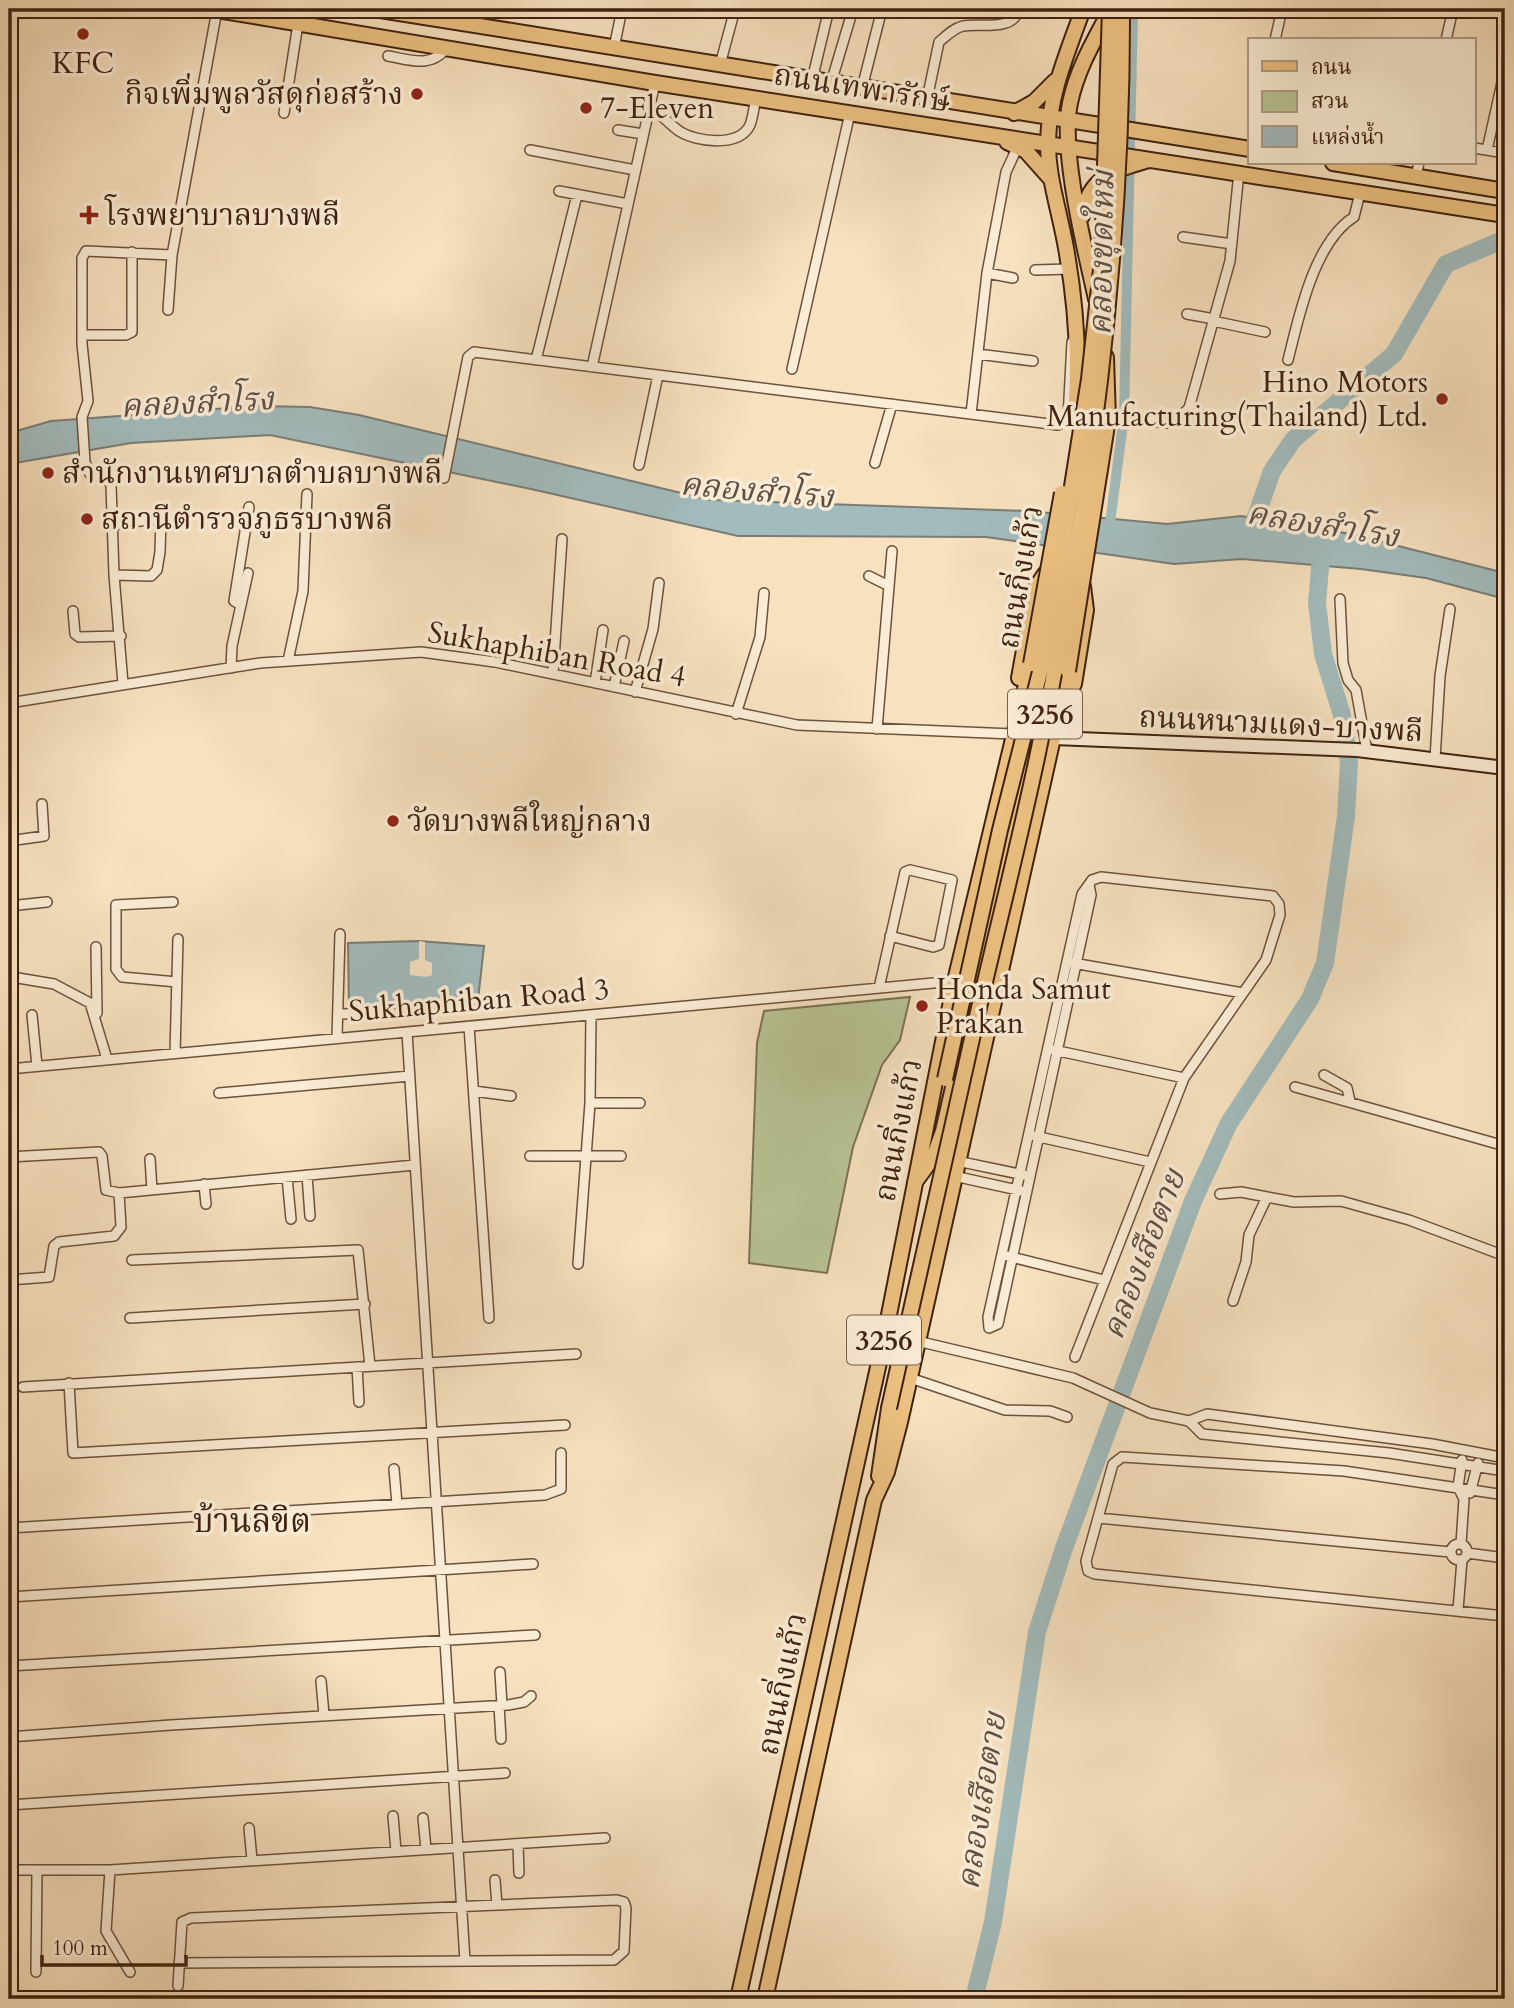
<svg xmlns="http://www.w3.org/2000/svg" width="1514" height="2008" viewBox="0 0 1514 2008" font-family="Cardo,'Noto Serif Thai',serif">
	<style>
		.green { fill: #b8c395; stroke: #7c7252; stroke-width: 2 }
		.water { fill: #a2bbbc; stroke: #7a7d77; stroke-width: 2 }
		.pier { fill: #f7e1bf }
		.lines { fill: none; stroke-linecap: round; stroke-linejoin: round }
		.canal { stroke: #a2bbbc; stroke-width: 10 }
		.river { stroke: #a2bbbc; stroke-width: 18 }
		.minor-casing { stroke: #6d513c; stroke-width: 12 }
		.secondary-casing { stroke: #3f2110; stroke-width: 16 }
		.primary-casing { stroke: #3f2110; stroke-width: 18 }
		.minor { stroke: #faecd5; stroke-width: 9 }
		.secondary { stroke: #faecd5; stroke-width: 12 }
		.primary { stroke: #ecc080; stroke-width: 14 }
		.primary-bridge-casing { stroke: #3f2110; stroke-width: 18; stroke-linecap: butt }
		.primary-bridge { stroke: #ecc080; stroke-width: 14 }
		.poi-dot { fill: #8f2418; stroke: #faecd5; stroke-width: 2.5 }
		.labels { text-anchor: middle; stroke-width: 7; stroke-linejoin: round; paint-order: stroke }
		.shield { fill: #faecd5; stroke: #775e4b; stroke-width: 2 }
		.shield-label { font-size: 28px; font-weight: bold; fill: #3f2110 }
		.poi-label { font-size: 30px; fill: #3f2110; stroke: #faecd5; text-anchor: start }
		.street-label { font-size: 30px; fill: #3f2110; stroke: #faecd5 }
		.water-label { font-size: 32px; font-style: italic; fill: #5d4f44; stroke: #faecd5 }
		.quarter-label { font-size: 33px; fill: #3f2110; stroke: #faecd5 }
	</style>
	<rect width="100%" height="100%" fill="#f7e1bf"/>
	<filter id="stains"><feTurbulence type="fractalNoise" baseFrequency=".00286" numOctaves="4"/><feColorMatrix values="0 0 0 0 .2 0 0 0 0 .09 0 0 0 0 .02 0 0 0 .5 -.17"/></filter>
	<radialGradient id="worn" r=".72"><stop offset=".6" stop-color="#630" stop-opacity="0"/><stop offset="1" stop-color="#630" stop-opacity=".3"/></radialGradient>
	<path class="green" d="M910,997L900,1040L882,1065L853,1147L827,1273L749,1263L757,1043L764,1011Z"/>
	<path class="water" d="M257,406L310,407L359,415L710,500L1028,511L1167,524L1241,516L1351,534L1505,573V599L1426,578L1361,569L1242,559L1174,564L986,537L738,536L531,489L270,435L131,443L9,464V433L51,421Z
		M419,941L484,946L477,1009L349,1008L348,943Z"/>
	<path class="pier" d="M419,941L425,942V960L432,963V975L427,977L410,975V962L419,959Z"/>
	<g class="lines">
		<path class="canal" d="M1109,531L1124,416L1133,9"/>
		<path class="river" d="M1250,534L1272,471L1293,440L1394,354L1446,264L1505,239
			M974,1999L993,1922L1037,1632L1064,1548L1193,1201L1229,1123L1310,999L1325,963L1346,816L1349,763L1342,715L1323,654L1317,603L1322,545"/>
		<g class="minor-casing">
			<path id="minor" d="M470,25L473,9
				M1275,40L1282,9
				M1446,40L1453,9
				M614,48L622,9
				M388,56C411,60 430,68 446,49
				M720,65L735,9
				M812,80L829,9
				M831,83L853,9
				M862,88L882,9
				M927,99L939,42C946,36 954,28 963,26C981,23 1013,32 1019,9
				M649,106C660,113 669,124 679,131C696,142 739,148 750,125C753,118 754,106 756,98
				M284,113L298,24
				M618,130L643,134
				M1474,148L1505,153
				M530,150L635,170
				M1487,150L1505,69
				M1416,176L1419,163
				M559,191L628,204
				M1183,237L1232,244
				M1035,270L1069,269
				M987,273L1013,278
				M168,310L172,255L217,10
				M1187,314L1214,319
				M1213,321L1265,332
				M82,335H126L132,332V252
				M978,354L1033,361
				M536,360L577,195
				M1288,360C1299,316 1314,242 1354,217L1360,193
				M592,367L655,83
				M792,369L850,113
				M971,414L987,273L1006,172L1018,146
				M1108,416L1166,423L1176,421L1189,408L1230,261L1239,172
				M875,463L892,404
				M639,465L658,375
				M444,478L468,357L474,352L1058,425L1068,418L1072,342
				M112,525L161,518L160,552L157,570L151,576L114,575
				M869,576L889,586
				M1340,599L1343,663L1348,680L1356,690L1367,751
				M241,605L234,601L249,507
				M73,611L75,634L79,637L121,636
				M288,661L303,591L307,494
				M231,668L232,646L248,573
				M553,674L562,539
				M595,683L603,630
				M123,684L114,575L111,485L105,477L90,474L85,462L82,417L88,401L82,344V258L86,251L172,255
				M614,687L624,641
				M635,692L653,629L659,583
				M9,703L260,663L421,652L495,662L797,725L1013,734
				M736,714L760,637L764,593
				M877,729L892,551
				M1435,759L1440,676L1450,609
				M9,841L44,836L42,804
				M173,902L116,905V969L122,977L177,982
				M9,906L47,902
				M96,947L97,1013
				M1073,963L1243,993
				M12,977L54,984L90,1003L107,1059
				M879,988L905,872L910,870L952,880L939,945L933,947L890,936
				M338,1014L392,1013
				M32,1015L37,1066
				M469,1026L489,1318
				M407,1032L465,1961
				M337,1037L340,934
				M1054,1050L1184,1078
				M175,1053L178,939
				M9,1069L955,981
				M1324,1075L1347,1088L1350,1101
				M1295,1087L1505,1146
				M474,1091L511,1096
				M219,1093L410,1076
				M590,1103H640
				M1035,1136L1150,1162
				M530,1156H621
				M9,1157L99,1152L102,1156L106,1190L119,1193L415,1165
				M150,1159L152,1190
				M957,1161L1024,1175
				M307,1175L310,1216
				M954,1176L1022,1191
				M287,1177L291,1219
				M204,1184L206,1204
				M1220,1194L1241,1192L1267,1197
				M1007,1256L1104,1280
				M132,1260L358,1250L370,1366
				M578,1264L590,1103L591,1015
				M9,1280L49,1277L54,1246L59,1242L114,1236L121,1227L119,1193
				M1233,1301L1246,1262L1249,1235L1267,1197L1294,1202L1341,1201L1409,1220L1505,1256
				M130,1318L365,1304
				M917,1341L1073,1378L1150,1413L1189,1421L1202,1434L1389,1453L1505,1471
				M1075,1357L1184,1078L1266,960L1280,915L1279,904L1273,896L1101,877L1092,880L1082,894L988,1317L989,1328L998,1324L1091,895L1089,885
				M357,1367L359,1402
				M910,1378L1005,1410L1050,1411L1067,1417
				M69,1383L73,1453L565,1425
				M23,1387L576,1354
				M1189,1421L1207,1414L1432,1444L1505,1458
				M394,1469L397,1504
				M1470,1493L1478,1463
				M1505,1495L1344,1471L1122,1457L1113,1464L1086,1561L1088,1571L1095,1574L1505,1616
				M1098,1518L1450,1552
				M9,1528L545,1495L561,1489V1453
				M1451 1552a8 8 0 1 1 16 0a8 8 0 1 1-16 0Z
				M1461,1544L1464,1499L1458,1487L1462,1460
				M1467,1553L1505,1558
				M9,1597L533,1564
				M1458,1610L1462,1560
				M9,1666L535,1635
				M500,1672L502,1705
				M321,1681L324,1715
				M499,1706L501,1739
				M9,1737L171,1725L508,1705L524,1702L531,1696
				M9,1805L505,1773
				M393,1816L396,1851
				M423,1818L426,1849
				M249,1828L252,1860
				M518,1844L519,1873
				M9,1870H110L605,1838
				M110,1870L106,1931L130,1972
				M495,1880L497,1905
				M36,1972L37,1870
				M178,1986L182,1922L191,1918L617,1900L624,1902L626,1908L624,1951L614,1960L179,1963"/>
		</g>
		<g class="secondary-casing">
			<path id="secondary" d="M1054,738L1357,750L1505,768"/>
		</g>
		<g class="primary-casing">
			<path id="primary" d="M211,9L655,83L1505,215
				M374,9L1250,149
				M1014,113L1034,102L1055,81
				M1007,142L1026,151L1050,178
				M1333,163L1505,191
				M1082,216C1089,177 1114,170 1149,160
				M1096,299C1085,249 1060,151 1070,103C1077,69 1095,39 1111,9
				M1106,357L1108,419
				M1075,414C1080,358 1076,304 1066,248C1060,213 1048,179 1048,143C1049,94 1067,54 1083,9
				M1019,678L1035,589L1045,574L1052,575
				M1074,684L1086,610L1083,586
				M915,1182L934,1156L943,1131L1033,739L1029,713
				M879,1476L889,1408
				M738,1999L884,1340L955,981L1031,664
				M765,1999L874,1500L887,1472L900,1422L1068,671"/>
		</g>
		<use href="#minor" class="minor"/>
		<use href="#secondary" class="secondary"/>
		<use href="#primary" class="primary"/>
		<g class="primary-bridge-casing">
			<path id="primary-bridge" d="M1031,664L1062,493
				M1068,671L1108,419
				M945,1079L1000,830L1047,644L1089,379L1102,260L1110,9
				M889,1408C916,1289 942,1171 969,1052C991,952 1017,853 1038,753C1090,508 1123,259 1122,9"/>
		</g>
		<use href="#primary-bridge" class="primary-bridge"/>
	</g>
	<g class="poi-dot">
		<circle cx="83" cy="34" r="7"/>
		<circle cx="417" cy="94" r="7"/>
		<circle cx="586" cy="108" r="7"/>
		<path d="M85.5 204.5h7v7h7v7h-7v7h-7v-7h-7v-7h7z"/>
		<circle cx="1442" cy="399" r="7"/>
		<circle cx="48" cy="473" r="7"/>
		<circle cx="87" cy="519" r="7"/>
		<circle cx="393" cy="821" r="7"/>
		<circle cx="922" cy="1006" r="7"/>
	</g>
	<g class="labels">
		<g class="shield">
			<rect x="1008" y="689.5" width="74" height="49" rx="5"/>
			<rect x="847" y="1315.5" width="74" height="49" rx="5"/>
		</g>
		<g class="shield-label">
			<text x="1045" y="724">3256</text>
			<text x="884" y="1350">3256</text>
		</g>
		<g class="poi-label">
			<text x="83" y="73" text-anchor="middle">KFC</text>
			<text x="403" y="104" text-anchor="end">กิจเพิ่มพูลวัสดุก่อสร้าง</text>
			<text x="600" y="118">7-Eleven</text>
			<text x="105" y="225">โรงพยาบาลบางพลี</text>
			<text x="1428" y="392" text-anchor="end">Hino Motors<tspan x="1428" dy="34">Manufacturing(Thailand) Ltd.</tspan></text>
			<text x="62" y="483">สำนักงานเทศบาลตำบลบางพลี</text>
			<text x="101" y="529">สถานีตำรวจภูธรบางพลี</text>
			<text x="407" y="831">วัดบางพลีใหญ่กลาง</text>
			<text x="936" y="999">Honda Samut<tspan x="936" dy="34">Prakan</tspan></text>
		</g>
		<g class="street-label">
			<text transform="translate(862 88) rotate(9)" y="10">ถนนเทพารักษ์</text>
			<text transform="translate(1020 577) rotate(-80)" y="10">ถนนกิ่งแก้ว</text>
			<text transform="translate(557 654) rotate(10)" y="10">Sukhaphiban Road 4</text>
			<text transform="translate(1281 724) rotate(3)" y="10">ถนนหนามแดง-บางพลี</text>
			<text transform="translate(479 1000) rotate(-5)" y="10">Sukhaphiban Road 3</text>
			<text transform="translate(898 1130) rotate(-79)" y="10">ถนนกิ่งแก้ว</text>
			<text transform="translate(782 1684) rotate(-78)" y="10">ถนนกิ่งแก้ว</text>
		</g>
		<g class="water-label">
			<text transform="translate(1101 253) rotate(-89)" y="11">คลองขุดใหม่</text>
			<text transform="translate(197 402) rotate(-3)" y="11">คลองสำโรง</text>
			<text transform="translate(757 490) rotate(5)" y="11">คลองสำโรง</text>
			<text transform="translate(1323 524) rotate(9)" y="11">คลองสำโรง</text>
			<text transform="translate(1143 1254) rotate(-69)" y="11">คลองเสือตาย</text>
			<text transform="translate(981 1801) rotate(-81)" y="11">คลองเสือตาย</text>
		</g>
		<g class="quarter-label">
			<text x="252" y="1532">บ้านลิขิต</text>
		</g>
	</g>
	<rect width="1514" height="2008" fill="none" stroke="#f7e1bf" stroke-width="35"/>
	<rect x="10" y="10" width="1493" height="1987" fill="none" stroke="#3f2110" stroke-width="3.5"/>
	<rect x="18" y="18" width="1479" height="1973" fill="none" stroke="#3f2110" stroke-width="2"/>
	<rect x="1248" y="38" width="228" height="126" fill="#faecd5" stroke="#af9b86" stroke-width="2"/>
	<rect x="1262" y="61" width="35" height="10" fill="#ecc080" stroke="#af9b86" stroke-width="2"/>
	<text x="1311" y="74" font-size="21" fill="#3f2110">ถนน</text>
	<rect x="1262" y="91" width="35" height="21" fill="#b8c395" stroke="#af9b86" stroke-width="2"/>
	<text x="1311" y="108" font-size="21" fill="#3f2110">สวน</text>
	<rect x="1262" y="126" width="35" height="21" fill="#a2bbbc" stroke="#af9b86" stroke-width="2"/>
	<text x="1311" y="144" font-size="21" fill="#3f2110">แหล่งน้ำ</text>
	<path d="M42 1955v10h144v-10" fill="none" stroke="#3f2110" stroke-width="3.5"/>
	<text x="52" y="1955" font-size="21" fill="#3f2110" stroke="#faecd5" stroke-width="5" paint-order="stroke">100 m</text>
	<rect width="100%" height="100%" filter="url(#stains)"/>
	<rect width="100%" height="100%" fill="url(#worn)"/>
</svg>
